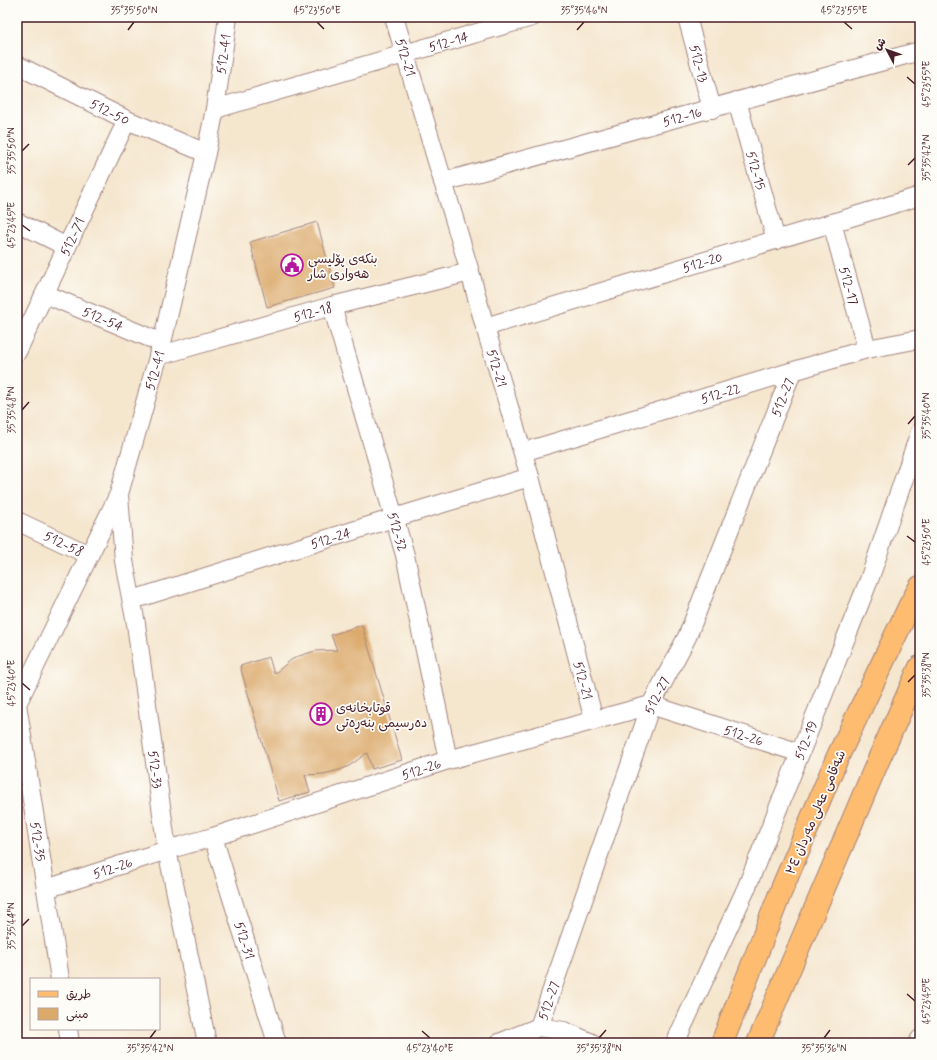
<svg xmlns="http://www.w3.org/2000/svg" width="937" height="1060" viewBox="0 0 937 1060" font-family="Mynerve,'Playpen Sans Arabic',sans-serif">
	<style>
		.building { fill: #dba96a }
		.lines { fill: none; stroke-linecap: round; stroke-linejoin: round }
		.minor-casing { stroke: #a0827c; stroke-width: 20 }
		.major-casing { stroke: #a0827c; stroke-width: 24 }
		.minor { stroke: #fff; stroke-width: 18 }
		.major { stroke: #fdbc70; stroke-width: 22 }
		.ticks { fill: none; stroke: #4a1f2b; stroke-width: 1.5 }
		.labels { text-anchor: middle; stroke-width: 3.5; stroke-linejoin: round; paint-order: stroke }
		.street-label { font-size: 13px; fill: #4a1f2b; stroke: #fdfcf7 }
		.poi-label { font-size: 13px; fill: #4a1f2b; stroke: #fdfcf7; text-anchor: start }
		.neatline { fill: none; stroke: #4a1f2b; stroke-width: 1.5 }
		.ticks-label { font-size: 10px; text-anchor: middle; fill: #4a1f2b }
	</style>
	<rect width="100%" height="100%" fill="#fdfcf7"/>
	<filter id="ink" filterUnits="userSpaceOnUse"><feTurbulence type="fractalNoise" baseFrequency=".025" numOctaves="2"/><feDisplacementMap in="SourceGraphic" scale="8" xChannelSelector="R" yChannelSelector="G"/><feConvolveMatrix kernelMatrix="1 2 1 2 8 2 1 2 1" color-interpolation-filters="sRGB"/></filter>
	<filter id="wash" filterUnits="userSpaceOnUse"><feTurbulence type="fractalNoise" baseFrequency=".012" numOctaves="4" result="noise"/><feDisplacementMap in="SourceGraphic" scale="16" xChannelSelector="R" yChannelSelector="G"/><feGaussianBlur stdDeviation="0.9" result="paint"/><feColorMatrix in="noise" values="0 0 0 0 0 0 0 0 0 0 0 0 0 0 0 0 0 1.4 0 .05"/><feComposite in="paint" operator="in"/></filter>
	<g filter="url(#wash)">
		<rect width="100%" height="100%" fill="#f5e6ce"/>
		<g id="blocks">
			<path class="building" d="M317,222L335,288L267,307L250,242Z
				M362,625L402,760L372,769L367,753L349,766L340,770L323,774L305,775L310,792L279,801L240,666L269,657L274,674L291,660L299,656L315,651L337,650L331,635Z"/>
		</g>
	</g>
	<g filter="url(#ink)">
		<use href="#blocks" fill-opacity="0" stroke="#a0827c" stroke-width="1"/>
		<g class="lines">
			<g class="minor-casing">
				<g id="minor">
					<path id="s1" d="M394,17L470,272L485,327L530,477L594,720"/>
					<path id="s2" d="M687,17L712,109"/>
					<path id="s3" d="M17,65L127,120L206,153"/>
					<path id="s4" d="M737,101L776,240"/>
					<path id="s5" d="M215,109L532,17"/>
					<path id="s6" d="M443,182L920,51"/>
					<path d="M17,222L67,247"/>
					<path id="s7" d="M832,223L867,349"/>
					<path id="s8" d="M45,294L162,343"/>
					<path id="s9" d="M332,306L405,555L448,760"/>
					<path id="s10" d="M485,327L832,223L920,196"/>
					<path id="s11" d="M17,352L127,120"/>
					<path id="s12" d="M158,356L332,306L470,272"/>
					<path id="s13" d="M523,452L867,349L920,339"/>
					<path id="s14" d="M119,495L124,561L136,624L167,850L207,1043"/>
					<path id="s15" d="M17,521L89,555"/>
					<path id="s16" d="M132,600L394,518L530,477"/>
					<path id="s17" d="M17,704L119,494L162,343L206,153L215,109L228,17"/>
					<path id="s18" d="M17,704L60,979"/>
					<path id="s19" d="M213,837L277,1043"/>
					<path id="s20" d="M46,889L167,850L213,837L448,760L651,705L800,753"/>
					<path id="s21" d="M539,1027L651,705L687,637L792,372"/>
					<path d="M68,1029L70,1043"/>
					<path d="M499,1043L539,1027L564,1031L592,1043"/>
					<path id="s22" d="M675,1043L746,889L869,580L920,432"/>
					<path d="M918,1043L920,1039"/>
				</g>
			</g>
			<g class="major-casing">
				<path id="major" d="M722,1043L781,891L838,756L910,605L920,587
					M758,1043L878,761L920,667"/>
			</g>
			<use href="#minor" class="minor"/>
			<use href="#major" class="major"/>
		</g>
	</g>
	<path class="ticks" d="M317,22L324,29M844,22L852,29M128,30L134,22M577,30L584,22M907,77L915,84M22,151L29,144M908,165L915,158M22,225L30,231M22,410L29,402M908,424L915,416M907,536L915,542M908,682L915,675M22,683L30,690M22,926L29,919M907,994L915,1001M422,1031L430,1038M150,1038L156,1030M599,1038L606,1030M824,1038L830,1030"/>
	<defs>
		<g id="civic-ring" transform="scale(1.15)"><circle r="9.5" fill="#fdfcf7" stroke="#b5179e" stroke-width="1.5"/><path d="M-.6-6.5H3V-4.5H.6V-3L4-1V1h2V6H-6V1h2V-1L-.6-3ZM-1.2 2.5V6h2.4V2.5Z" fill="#b5179e"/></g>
		<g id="building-ring" transform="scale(1.15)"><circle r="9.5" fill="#fdfcf7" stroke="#b5179e" stroke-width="1.5"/><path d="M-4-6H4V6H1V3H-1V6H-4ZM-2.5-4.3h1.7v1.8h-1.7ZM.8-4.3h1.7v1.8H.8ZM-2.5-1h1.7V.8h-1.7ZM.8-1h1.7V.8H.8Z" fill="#b5179e"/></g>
	</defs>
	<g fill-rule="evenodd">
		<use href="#civic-ring" x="292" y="265"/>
		<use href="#building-ring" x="321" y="714"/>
	</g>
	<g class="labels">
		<g class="street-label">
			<text dy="5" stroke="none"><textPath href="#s5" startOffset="243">512-14</textPath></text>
			<text dy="5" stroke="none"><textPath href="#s17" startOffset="686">512-41</textPath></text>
			<text dy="5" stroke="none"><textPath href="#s1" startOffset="42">512-21</textPath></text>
			<text dy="5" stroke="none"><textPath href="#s2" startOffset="48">512-13</textPath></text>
			<text dy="5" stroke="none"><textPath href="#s3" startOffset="104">512-50</textPath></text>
			<text dy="5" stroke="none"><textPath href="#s6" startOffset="248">512-16</textPath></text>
			<text dy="5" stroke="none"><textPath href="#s4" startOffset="72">512-15</textPath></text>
			<text dy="5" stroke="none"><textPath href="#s11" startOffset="128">512-71</textPath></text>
			<text dy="5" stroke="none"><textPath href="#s10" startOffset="227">512-20</textPath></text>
			<text dy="5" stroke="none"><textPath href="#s7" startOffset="65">512-17</textPath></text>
			<text dy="5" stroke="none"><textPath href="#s12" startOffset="161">512-18</textPath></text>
			<text dy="5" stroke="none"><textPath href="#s8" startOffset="63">512-54</textPath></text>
			<text dy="5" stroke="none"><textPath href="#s1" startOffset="366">512-21</textPath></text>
			<text dy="5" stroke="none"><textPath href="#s17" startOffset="362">512-41</textPath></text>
			<text dy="5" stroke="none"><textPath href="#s13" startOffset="206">512-22</textPath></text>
			<text dy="5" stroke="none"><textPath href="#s21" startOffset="676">512-27</textPath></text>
			<text dy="5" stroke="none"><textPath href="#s9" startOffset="235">512-32</textPath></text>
			<text dy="5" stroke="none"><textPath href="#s16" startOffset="208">512-24</textPath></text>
			<text dy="5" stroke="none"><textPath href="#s15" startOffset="52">512-58</textPath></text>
			<text dy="5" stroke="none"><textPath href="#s1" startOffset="690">512-21</textPath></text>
			<text dy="5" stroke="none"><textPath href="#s21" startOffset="352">512-27</textPath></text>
			<text dy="5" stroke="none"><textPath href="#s20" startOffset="730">512-26</textPath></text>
			<text dy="5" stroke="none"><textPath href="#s22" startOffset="330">512-19</textPath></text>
			<text dy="5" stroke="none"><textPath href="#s20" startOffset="394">512-26</textPath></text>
			<text dy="5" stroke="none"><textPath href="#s14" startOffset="277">512-33</textPath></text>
			<text transform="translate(815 812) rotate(-67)" y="5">شەقامی عەلی مەردان ٣٤</text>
			<text dy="5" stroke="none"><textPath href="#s18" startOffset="139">512-35</textPath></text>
			<text dy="5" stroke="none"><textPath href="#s20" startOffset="70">512-26</textPath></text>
			<text dy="5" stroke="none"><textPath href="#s19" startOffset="108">512-31</textPath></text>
			<text dy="5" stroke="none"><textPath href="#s21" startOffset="28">512-27</textPath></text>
		</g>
		<g class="poi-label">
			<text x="308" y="263">بنکەی پۆلیسی<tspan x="308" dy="15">هەواری شار</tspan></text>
			<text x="336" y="712">قوتابخانەی<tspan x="336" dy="15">دەرسیمی بنەڕەتی</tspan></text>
		</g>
	</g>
	<rect width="937" height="1060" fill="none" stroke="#fdfcf7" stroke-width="44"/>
	<rect x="30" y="978" width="130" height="52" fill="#fdfcf7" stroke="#b5a4a5"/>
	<rect x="38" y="991" width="20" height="6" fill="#fdbc70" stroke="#b5a4a5"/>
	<text x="66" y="998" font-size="12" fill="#4a1f2b">طريق</text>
	<rect x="38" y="1008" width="20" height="12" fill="#dba96a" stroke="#b5a4a5"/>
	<text x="66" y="1018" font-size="12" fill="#4a1f2b">مبنى</text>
	<g transform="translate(887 50) rotate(311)" stroke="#fdfcf7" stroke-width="3" paint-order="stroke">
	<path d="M0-3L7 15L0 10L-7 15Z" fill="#4a1f2b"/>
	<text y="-6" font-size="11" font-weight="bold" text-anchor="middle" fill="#4a1f2b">ش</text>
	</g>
	<rect x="22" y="22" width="893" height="1016" class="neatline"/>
	<g class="ticks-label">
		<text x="134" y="14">35°35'50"N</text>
		<text x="317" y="14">45°23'50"E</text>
		<text x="584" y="14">35°35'46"N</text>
		<text x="844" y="14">45°23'55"E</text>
		<text transform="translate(926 84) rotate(-90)" y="4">45°23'55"E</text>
		<text transform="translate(11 151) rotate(-90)" y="4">35°35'50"N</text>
		<text transform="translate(926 158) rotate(-90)" y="4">35°35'42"N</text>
		<text transform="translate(11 225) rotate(-90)" y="4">45°23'45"E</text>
		<text transform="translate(11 410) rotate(-90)" y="4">35°35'48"N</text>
		<text transform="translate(926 416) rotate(-90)" y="4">35°35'40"N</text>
		<text transform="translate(926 542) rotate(-90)" y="4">45°23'50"E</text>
		<text transform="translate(926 675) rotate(-90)" y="4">35°35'38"N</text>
		<text transform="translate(11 683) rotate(-90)" y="4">45°23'40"E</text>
		<text transform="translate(11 926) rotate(-90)" y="4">35°35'44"N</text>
		<text transform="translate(926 1001) rotate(-90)" y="4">45°23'45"E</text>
		<text x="150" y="1052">35°35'42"N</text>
		<text x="430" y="1052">45°23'40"E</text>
		<text x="599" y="1052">35°35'38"N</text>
		<text x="824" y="1052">35°35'36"N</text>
	</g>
</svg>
